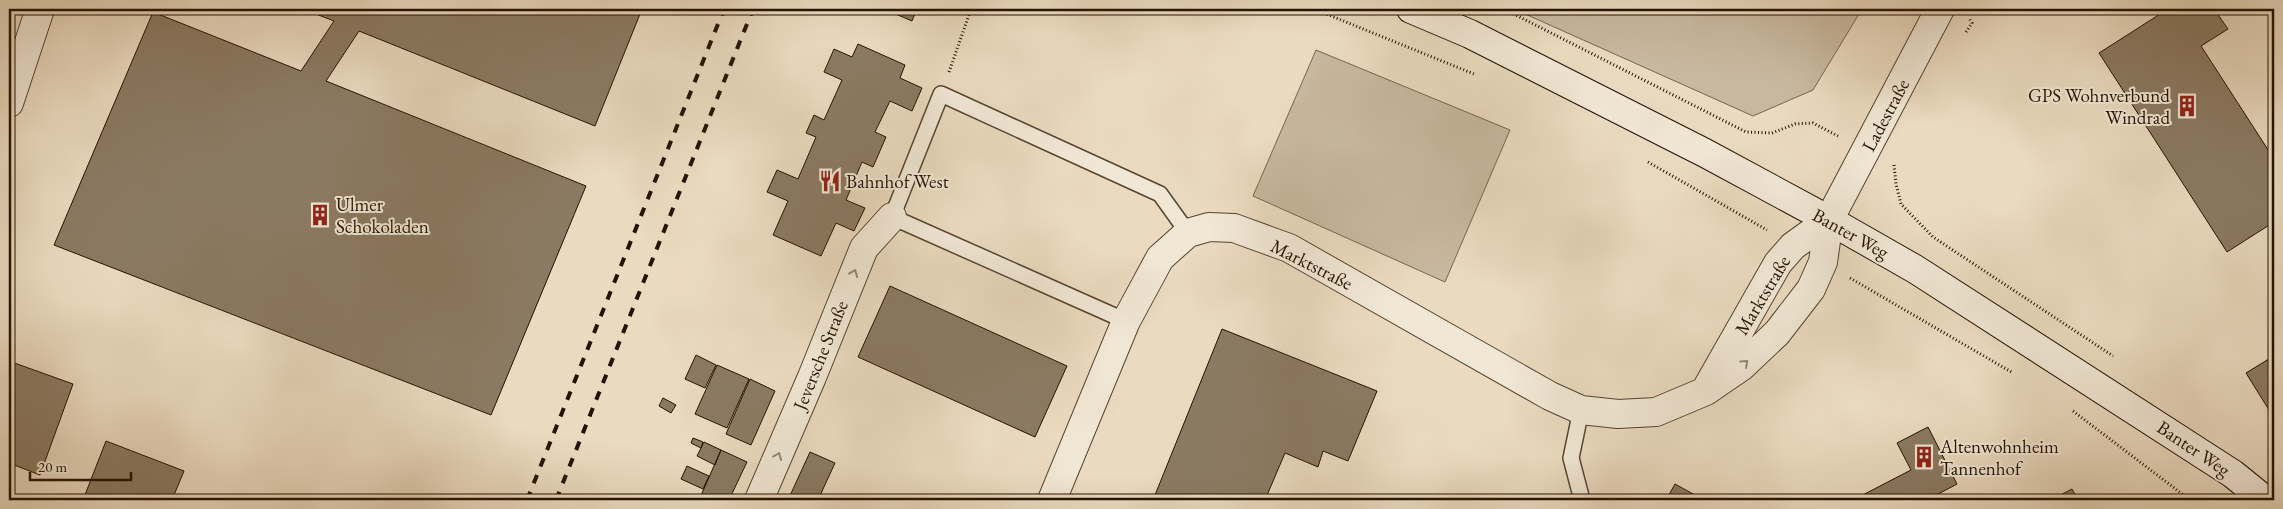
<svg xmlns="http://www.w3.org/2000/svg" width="2283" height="509" viewBox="0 0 2283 509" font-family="'EB Garamond',serif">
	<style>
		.green { fill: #c8b89f; stroke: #766550 }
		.building { fill: #8b7a63; stroke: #241200 }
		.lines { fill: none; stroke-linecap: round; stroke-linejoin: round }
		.lane-casing { stroke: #564430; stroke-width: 18 }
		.street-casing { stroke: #564430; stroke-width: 30 }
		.secondary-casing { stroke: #241200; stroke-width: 30 }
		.path { stroke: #241200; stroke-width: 3; stroke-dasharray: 1 2.5; stroke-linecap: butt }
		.lane { stroke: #f1e7d5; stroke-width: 15 }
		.street { stroke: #f1e7d5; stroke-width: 28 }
		.secondary { stroke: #f1e7d5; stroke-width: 28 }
		.rail { stroke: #241200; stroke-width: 4; stroke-dasharray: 9 9; stroke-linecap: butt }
		.oneway { stroke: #958775 }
		.labels { text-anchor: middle; stroke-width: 4; stroke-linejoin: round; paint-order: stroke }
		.poi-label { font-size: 19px; fill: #241200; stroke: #f1e7d5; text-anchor: start }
		.street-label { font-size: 19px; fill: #241200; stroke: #f1e7d5 }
	</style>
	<rect width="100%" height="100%" fill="#eadabf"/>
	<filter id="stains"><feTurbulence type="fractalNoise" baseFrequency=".004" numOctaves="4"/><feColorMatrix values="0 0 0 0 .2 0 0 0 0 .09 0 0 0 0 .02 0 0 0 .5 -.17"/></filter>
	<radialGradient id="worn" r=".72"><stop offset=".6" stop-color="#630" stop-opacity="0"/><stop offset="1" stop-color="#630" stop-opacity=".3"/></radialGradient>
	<path class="green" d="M1514,9H1862L1813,90L1753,116Z
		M1316,50L1510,130L1445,282L1253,196Z"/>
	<path class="building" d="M303,9H642L595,126L359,31L326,81L586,186L491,415L54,245L153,12L301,71L334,21Z
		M884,9H917L912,21Z
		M2168,9H2214L2228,29L2201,46L2274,159V222L2227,252L2099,53Z
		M858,44L905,65L900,78L922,88L912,111L890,101L875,132L886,137L873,167L862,162L846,200L865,208L854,231L836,223L821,256L773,235L788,201L767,192L777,170L798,179L816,137L806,133L814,115L824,120L842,80L824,72L834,49L852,57Z
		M890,286L1067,366L1035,437L858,357Z
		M1222,329L1377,391L1348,461L1323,451L1318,467L1285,453L1265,500H1153Z
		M696,355L716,365L705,388L685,379Z
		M2272,357L2274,360V418L2246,373Z
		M9,361L73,384L40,475L9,463Z
		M717,365L749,379L727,428L695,414Z
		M750,379L775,391L751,445L726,434Z
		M663,398L676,405L671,413L659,406Z
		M1928,427L1957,484L1927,500H1853L1911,470L1897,443Z
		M693,438L703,442L701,448L691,443Z
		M106,441L184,471L172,500H83Z
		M704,442L721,450L715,465L697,456Z
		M721,450L747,462L729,500H699Z
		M810,452L835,463L818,500H788Z
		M687,466L709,476L703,489L681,479Z
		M1675,484L1704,500H1666Z
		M2072,489L2078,500H2051Z"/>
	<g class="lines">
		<g class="lane-casing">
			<path id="lane" d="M1126,321L892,217L941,94L1160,194L1188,233
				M1581,410L1571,458L1582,500"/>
		</g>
		<g class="street-casing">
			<path id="street" d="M9,103L40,9
				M1708,386L1778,263L1793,246L1829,220
				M759,500L812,377L864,248L892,217
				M1052,500L1126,321L1160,258L1188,233L1209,227L1234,228L1289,248L1550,396L1581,410L1618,414L1656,412L1706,391L1741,367L1777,333L1811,289L1823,262L1829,220L1940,9"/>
		</g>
		<g class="secondary-casing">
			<path id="secondary" d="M1411,9L1470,34L1705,153L1829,220L1915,269L2233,474L2265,500"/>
		</g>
		<path class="path" d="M1314,9L1474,74
			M1504,9L1746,132L1772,133L1795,124L1813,123L1838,136
			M1966,32L1972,23L1969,18
			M949,72L971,9
			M1648,162L1767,230
			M1894,165L1896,184L1901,204L1933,237L2113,356
			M1850,278L2013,373
			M2073,411L2190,500"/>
		<use href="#lane" class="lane"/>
		<use href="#street" class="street"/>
		<use href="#secondary" class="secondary"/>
		<path class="rail" d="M527,500L724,9
			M556,500L753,9"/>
	</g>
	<defs><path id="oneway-chevron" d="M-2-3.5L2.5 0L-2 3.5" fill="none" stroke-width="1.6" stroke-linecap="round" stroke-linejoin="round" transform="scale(1.25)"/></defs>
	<g class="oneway">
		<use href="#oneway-chevron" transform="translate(854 273) rotate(-68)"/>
		<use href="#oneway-chevron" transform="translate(1745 363) rotate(-42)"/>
		<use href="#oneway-chevron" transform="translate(778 456) rotate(-67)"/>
	</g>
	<defs>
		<g id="building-bare" transform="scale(1.725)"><path d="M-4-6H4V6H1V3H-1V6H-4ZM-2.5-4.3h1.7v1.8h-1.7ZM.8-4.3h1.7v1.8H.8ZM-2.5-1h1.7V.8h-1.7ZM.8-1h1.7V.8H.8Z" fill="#8f2418" stroke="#f1e7d5" stroke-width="2.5" paint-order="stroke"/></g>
		<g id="restaurant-bare" transform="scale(1.725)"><path d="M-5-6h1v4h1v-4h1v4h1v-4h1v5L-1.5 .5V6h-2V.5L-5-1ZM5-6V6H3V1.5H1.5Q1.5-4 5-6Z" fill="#8f2418" stroke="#f1e7d5" stroke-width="2.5" paint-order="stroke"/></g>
	</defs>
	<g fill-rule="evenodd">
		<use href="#building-bare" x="2187" y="106"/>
		<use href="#restaurant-bare" x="830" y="181"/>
		<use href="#building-bare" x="320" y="215"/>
		<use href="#building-bare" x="1924" y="457"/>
	</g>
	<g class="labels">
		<g class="poi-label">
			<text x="2170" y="102" text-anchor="end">GPS Wohnverbund<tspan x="2170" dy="22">Windrad</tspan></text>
			<text x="846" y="188">Bahnhof West</text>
			<text x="336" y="211">Ulmer<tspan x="336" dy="22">Schokoladen</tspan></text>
			<text x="1940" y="453">Altenwohnheim<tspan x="1940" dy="22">Tannenhof</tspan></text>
		</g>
		<g class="street-label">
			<text transform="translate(1885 115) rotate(-62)" y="7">Ladestraße</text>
			<text transform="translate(1851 233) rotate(29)" y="7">Banter Weg</text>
			<text transform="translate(1312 264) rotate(27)" y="7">Marktstraße</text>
			<text transform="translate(1762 295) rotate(-59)" y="7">Marktstraße</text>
			<text transform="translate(820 355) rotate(-68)" y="7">Jeversche Straße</text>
			<text transform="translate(2194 448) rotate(34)" y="7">Banter Weg</text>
		</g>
	</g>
	<rect width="2283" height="509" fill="none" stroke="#eadabf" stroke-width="30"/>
	<rect x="10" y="10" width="2263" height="489" fill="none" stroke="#241200" stroke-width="2.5"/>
	<rect x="15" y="15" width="2253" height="479" fill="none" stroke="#241200"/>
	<path d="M30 472v8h101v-8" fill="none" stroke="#241200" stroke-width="2.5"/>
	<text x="38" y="472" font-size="15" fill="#241200" stroke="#f1e7d5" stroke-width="4" paint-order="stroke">20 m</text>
	<rect width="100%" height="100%" filter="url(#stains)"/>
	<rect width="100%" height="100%" fill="url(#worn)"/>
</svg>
